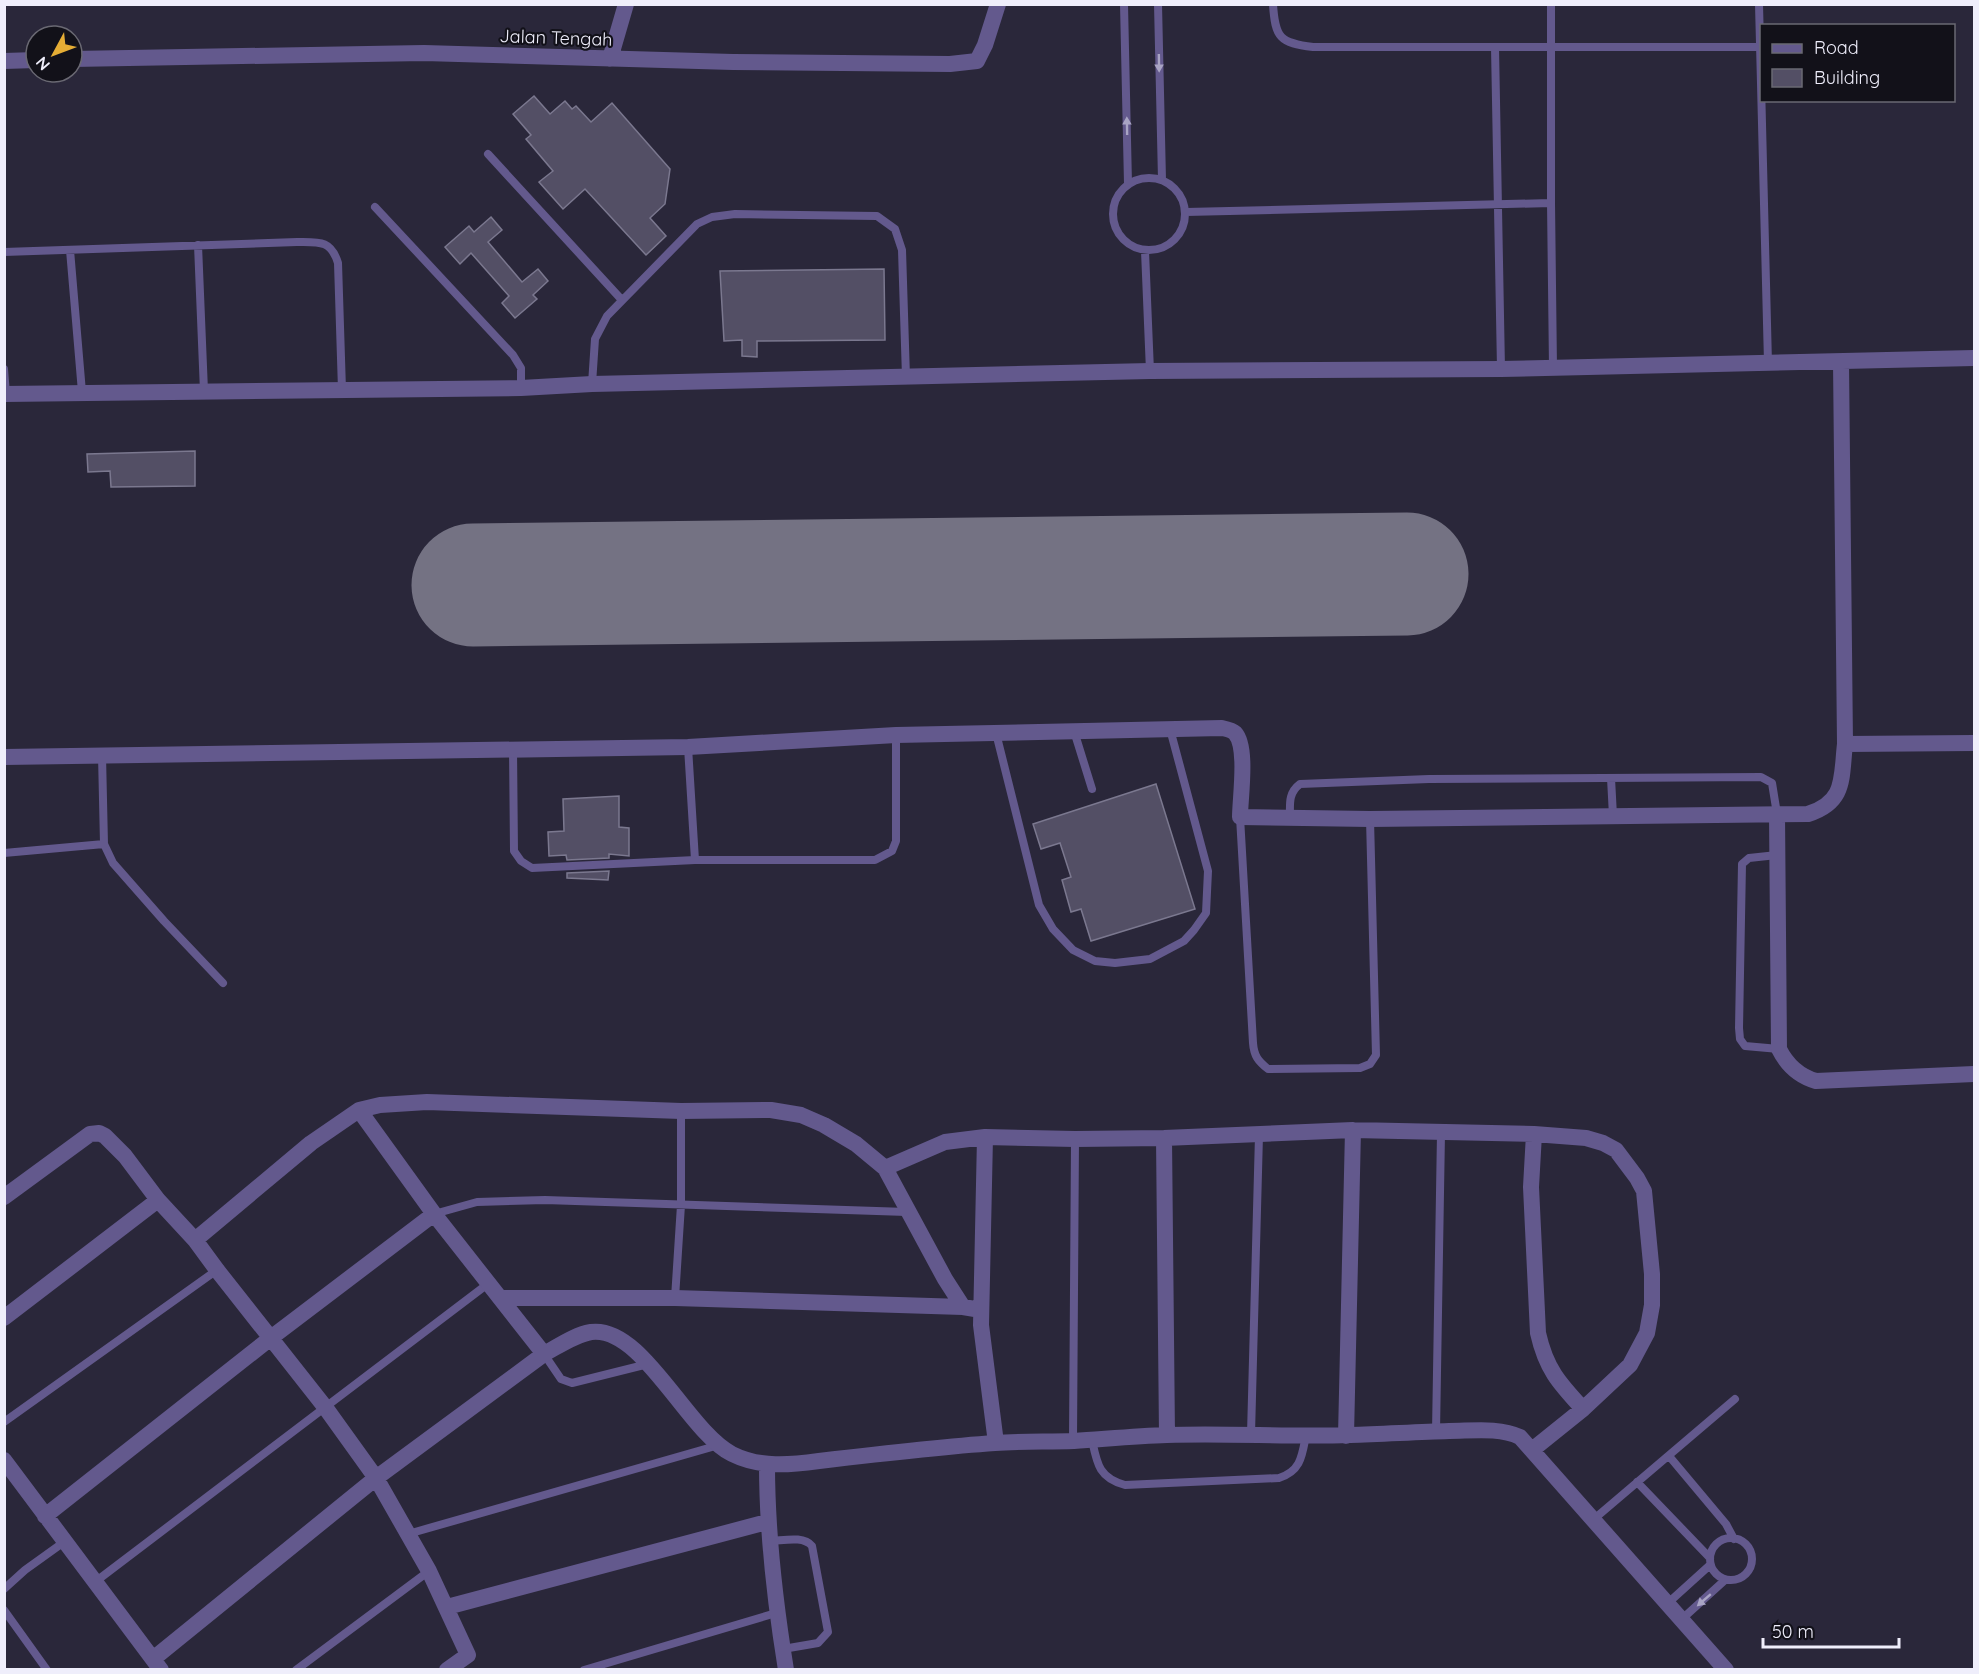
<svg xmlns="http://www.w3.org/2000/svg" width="1979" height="1674" viewBox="0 0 1979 1674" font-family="Quicksand,sans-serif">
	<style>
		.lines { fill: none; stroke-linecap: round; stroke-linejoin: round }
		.runway { stroke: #747283; stroke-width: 123 }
		.building { fill: #534f65; stroke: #7b788f; stroke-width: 1.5 }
		.service { stroke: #63598d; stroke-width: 8 }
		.minor { stroke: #63598d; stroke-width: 16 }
		.oneway { fill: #a9a4c4 }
		.labels { text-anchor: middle; stroke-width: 4.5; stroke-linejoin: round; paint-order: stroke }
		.street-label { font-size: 18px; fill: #efeefb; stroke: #121119 }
	</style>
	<rect width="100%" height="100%" fill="#2a273a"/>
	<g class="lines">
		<path class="runway" d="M473,585L1407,574"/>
	</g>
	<path class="building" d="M534,96L550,114L565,101L572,109L576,106L591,122L612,103L670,169L665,204L650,218L666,236L646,255L585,189L563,209L539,182L553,171L526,139L531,135L513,114Z
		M491,217L502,230L488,242L522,282L538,269L548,281L533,295L537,299L515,318L502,303L509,296L471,253L460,264L445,247L469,226L474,232Z
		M884,269L885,340L757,341V357L742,356V340L724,341L720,271Z
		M195,451V486L111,487L110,471L88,472L87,454Z
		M1156,784L1195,909L1091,941L1081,909L1071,912L1062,880L1071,877L1060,843L1041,849L1033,824Z
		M619,796V827L629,828V856L609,854V858L567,860L566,855L549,856L548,832L564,831L563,799Z
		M609,871L608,880L567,878V873Z"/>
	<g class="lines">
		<path class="service" d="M1124,4L1128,184
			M1158,4L1162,180
			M1273,4C1275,38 1280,43 1313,47H1760
			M1551,4V203L1553,368
			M1759,4L1768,363
			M1495,47L1501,369
			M488,154L621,299
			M1113 214a36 36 0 1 1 72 0a36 36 0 1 1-72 0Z
			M375,207L513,355L521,368V388
			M1186,212L1551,203
			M198,245L204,391
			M70,250L82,392
			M1145,251L1150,371
			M4,252L297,242C319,242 331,240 338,263L342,390
			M4,369L6,394
			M592,384L595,339L607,316L697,224L712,217L735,214L877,216L895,229L902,250L906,377
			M1074,731L1092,789
			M996,733L1039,905L1053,929L1073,950L1095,961L1115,963L1150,959L1184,941L1194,930L1206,913L1208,871L1170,729
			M688,747L695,860H875L892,851L896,841V735
			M513,749L514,851L521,861L532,868L695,860
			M102,755L104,844L113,863L164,921L223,983
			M1611,778L1613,816
			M1240,817L1253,1043C1254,1056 1258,1061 1268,1069L1360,1068L1370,1064L1376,1055L1370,819
			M1290,818C1290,804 1288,793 1300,784L1429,779L1761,777L1772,783L1777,814
			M4,853L104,844
			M1777,855L1749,858L1742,864L1739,1028L1740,1039L1745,1046L1779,1049
			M434,1214L477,1202L545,1200L907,1212
			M675,1298L681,1205V1111
			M544,1354L561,1379L572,1383L648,1364
			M4,1422L217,1270
			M1436,1432L1441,1133
			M1251,1434L1259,1135
			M1092,1440C1097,1464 1099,1478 1125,1485L1279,1478C1301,1471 1302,1456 1306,1435
			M1073,1441L1075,1139
			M1669,1456L1726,1524L1734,1539
			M1637,1482L1710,1558
			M1594,1519L1735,1399
			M408,1534L719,1445
			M1710 1559a21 21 0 1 1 42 0a21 21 0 1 1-42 0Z
			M769,1541C782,1541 803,1535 812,1546L828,1632L818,1643L783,1649
			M95,1582L489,1283
			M4,1589L25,1570L64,1542
			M1668,1603L1710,1565
			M4,1610L47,1670
			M1682,1619L1725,1580
			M296,1670L429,1571
			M584,1670L776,1613"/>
		<path class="minor" d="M72,59L424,53L733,62L950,64L977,61L985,45L998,4
			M610,59L626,4
			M4,61L36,60
			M4,394L521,388L592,384L1150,371L1501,369L1974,358
			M1845,744L1974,743
			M4,757L688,747L896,735L1222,728C1227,729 1232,730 1235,733C1248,747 1240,798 1240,817L1370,819L1808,814C1846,802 1841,778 1845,744L1841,362
			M1777,814L1779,1049C1787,1065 1799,1076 1816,1081L1974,1074
			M359,1110L434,1214L544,1354
			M1534,1134L1531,1187L1538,1333C1546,1369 1559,1383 1583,1409
			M985,1137L981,1325L996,1443
			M1164,1138L1167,1435
			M4,1197L90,1134L99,1133L105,1136L125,1156L158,1200L195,1240L217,1270L325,1407L376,1478L429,1571L468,1655L447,1670
			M195,1240L311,1143L359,1110L380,1105L427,1102L681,1111L771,1110L801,1115L824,1125L856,1144L885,1168
			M501,1298H675L963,1307L981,1310
			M963,1307L945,1279L885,1168L945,1142L985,1137L1075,1139L1164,1138L1353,1130L1534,1134L1586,1138L1603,1143L1616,1150L1637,1178L1644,1191L1652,1274V1305L1647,1333L1630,1365L1583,1409L1532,1450
			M4,1318L158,1200
			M1346,1436L1353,1130
			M4,1460L161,1670
			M767,1465C767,1534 775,1602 786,1670
			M45,1516L272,1337L434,1214
			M447,1607L767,1522
			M153,1659L376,1478L544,1354C559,1346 574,1335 591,1332C642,1325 687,1431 732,1454C760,1468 790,1465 819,1461C878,1454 937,1447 995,1443C1021,1441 1048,1442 1074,1441C1105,1439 1136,1436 1167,1435C1228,1433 1289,1437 1350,1435C1383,1434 1416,1432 1449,1431C1472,1431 1499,1427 1520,1437L1726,1670"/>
	</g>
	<defs><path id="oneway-solid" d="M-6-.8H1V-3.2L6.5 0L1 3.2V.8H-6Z" transform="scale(1.5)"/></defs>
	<g class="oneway">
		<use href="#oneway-solid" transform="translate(1159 63) rotate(89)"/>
		<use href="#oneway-solid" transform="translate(1127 126) rotate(-91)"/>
		<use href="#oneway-solid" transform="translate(1704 1600) rotate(139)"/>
	</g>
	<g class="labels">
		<g class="street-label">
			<text transform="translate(556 38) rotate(2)" y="6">Jalan Tengah</text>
		</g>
	</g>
	<rect width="1979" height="1674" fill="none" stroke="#efeefb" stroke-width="12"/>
	<rect x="1760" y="24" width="195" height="78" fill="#121119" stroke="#6a6973" stroke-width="1.5"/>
	<rect x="1772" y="44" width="30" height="9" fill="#63598d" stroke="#6a6973" stroke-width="1.5"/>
	<text x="1814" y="54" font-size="18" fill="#efeefb">Road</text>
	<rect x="1772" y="69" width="30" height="18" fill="#534f65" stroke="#6a6973" stroke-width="1.5"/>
	<text x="1814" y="84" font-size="18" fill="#efeefb">Building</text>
	<g transform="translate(54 54) rotate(229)"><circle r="28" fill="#121119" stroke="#6a6973" stroke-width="1.5"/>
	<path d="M0-4.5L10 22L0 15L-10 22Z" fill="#e5ad35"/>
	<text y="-9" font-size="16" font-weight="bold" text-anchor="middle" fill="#efeefb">N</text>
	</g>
	<path d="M1763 1638v9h136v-9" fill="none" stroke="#efeefb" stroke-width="3"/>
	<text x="1772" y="1638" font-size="18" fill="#efeefb" stroke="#121119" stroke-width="4.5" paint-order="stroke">50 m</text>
</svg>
